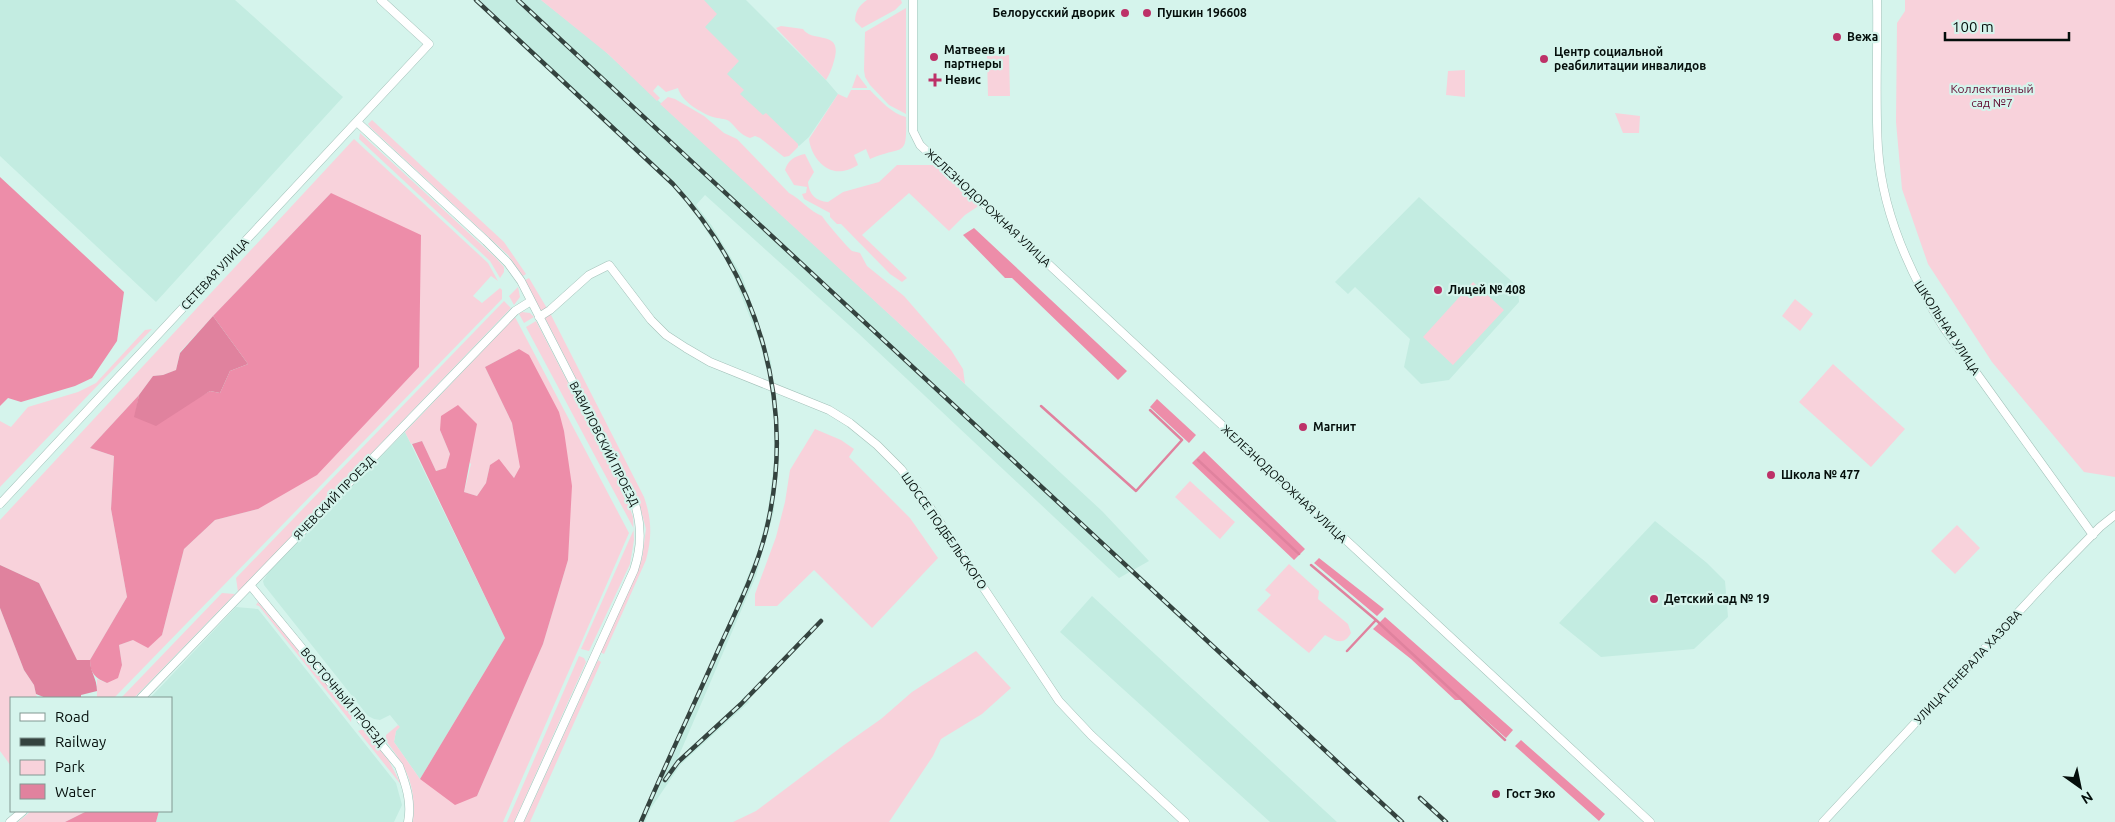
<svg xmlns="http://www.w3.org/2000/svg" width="2115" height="822" viewBox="0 0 2115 822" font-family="Ubuntu,sans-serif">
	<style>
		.built { fill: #c3ece1 }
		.green { fill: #f8d2db }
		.forest { fill: #ed8da9 }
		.water { fill: #e0829e }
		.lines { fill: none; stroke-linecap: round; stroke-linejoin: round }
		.stream { stroke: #e0829e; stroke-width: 2.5 }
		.minor-casing { stroke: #a3c1b9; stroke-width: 9 }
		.minor { stroke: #fff; stroke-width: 8 }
		.rail-casing { stroke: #34433f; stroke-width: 4.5 }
		.rail { stroke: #d5f4ec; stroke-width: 2.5; stroke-dasharray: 8; stroke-linecap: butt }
		.poi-dot { fill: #bd3168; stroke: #d5f4ec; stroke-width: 2 }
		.labels { text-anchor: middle; stroke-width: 4.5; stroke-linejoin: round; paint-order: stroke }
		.poi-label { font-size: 12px; font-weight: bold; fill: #040e0b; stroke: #d5f4ec; text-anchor: start }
		.park-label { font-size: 12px; fill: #5f092f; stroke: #d5f4ec }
		.street-label { font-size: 12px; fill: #040e0b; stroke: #d5f4ec }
	</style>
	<rect width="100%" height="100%" fill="#d5f4ec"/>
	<path class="built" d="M0,0H235L343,97L156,302L0,156Z
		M473,0H541L595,42L1102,511L1149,561L1119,578L859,334L705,195L696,205L712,226L742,276L771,362L779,443L776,486L774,511L756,576L677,760L740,702L745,695L749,702L681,764L651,808L645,822H639L730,620L758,551L768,511L774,463V419L769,379L759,340L729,265L692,209L672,186Z
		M682,0H746L826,80L838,94L809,137L799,146L687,63Z
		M1419,197L1518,287L1519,302L1449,380L1421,384L1404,367L1410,339L1355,287L1348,294L1335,282Z
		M405,432L505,638L420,779L394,742L396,731L399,727L398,725L390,715L380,720L374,719L368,716L264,585L263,581L270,570Z
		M1655,521L1707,563L1725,581L1728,617L1694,649L1601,657L1559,623Z
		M1092,596L1337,822H1270L1060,632Z
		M236,607L258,609L396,783L402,805L394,822H156L159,811H171V698H150Z"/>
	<path class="green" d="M541,0H704L717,14L705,27L739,61L727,74L744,90L740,94L763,115L766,113L798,144V147L789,156L784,157L760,138L755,136L750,138C739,134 737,128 729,121C725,118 718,119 713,117C701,113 681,101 678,88L666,92L658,85L653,91L660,98L657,101L608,54Z
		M867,0H901L902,3L895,10L862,28L855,21C855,12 859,5 867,0Z
		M1905,0H2115V477L2084,472L1992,362L1928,264L1902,189L1896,122L1897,23L1905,11Z
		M906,8V114L889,105L870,85L865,77L864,70L865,32Z
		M781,26L803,29C812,43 841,30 835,57C833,65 831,72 826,80L776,28Z
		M1009,55L1010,96H988L987,56Z
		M1465,70V97L1446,95L1448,71Z
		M857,74L867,87V88H852Z
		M851,90H870C881,101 891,113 906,117C907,160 904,144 870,159L866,149L854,155L858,165C854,167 849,170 843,171C825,174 811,156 809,139L838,94L847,98Z
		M668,97L675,99L704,116L724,133L737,139L789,193C802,200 809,211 822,216C824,220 849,249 852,251C855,252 858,252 860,253L867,266L904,296L951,350L963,369L965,384L660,104Z
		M1615,113L1640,116L1639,133H1623Z
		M372,120L504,242L526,274L523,276L508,255L371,128L368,124Z
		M360,133L496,258L504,267V272L500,278L490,261L359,139Z
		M354,139L488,263L498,281L491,276L473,296L482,303L500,288L502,290V299L114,698H97V679L107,683L122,665L119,645L133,640L162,635L184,549L215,520L258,509L331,193L213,316L180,352L176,370L163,375L153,376L139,395L90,448L114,456L111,509L127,597L90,660L77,661L39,583L0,565V520Z
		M805,154L814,172L808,182C809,195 816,201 828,202L843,192L879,182L897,165H934L941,169L980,205L965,215L949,231L909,193L862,235L907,278L902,282L890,274L841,224H837L830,217V213L804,199L802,194L806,193L807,187L794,185L785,170C788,160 795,156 805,154Z
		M529,278L548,310L542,313L525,280Z
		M1473,282L1504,310L1453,365L1423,337Z
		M518,287L520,297L514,305L509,296Z
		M1795,299L1813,314L1800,331L1782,316Z
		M504,301L511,308L238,592L236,578Z
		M522,312L530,313L534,317L524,323L519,314Z
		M550,313L644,497C652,520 652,537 646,560L604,654L600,652L642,559L646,529L638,499L544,316Z
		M515,317L629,533L503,822H413C416,786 408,769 386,741V735L398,725L400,727L396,731L394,742L420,779L477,796L543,644L568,560L519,349L485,367L512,423L521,467L514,478L506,468L490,465L486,483L477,496L464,492L471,464L440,430L450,454L447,468L436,471L422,441L411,444L405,432Z
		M536,321L622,487L633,517L634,540L630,564L589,651L581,649L634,529L526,327Z
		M152,329L0,487V421L11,427L28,407L78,392L96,383L145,330Z
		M1833,364L1905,429L1871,467L1799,402Z
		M815,429L841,440L854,449L849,457L910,518L938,558L872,628L814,570L777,606H755V594L776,537L785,502L790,470Z
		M1190,481L1235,522L1220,539L1175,497Z
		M1957,525L1980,548L1955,574L1931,551Z
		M1289,564L1319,591L1318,599L1348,624L1351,633C1344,646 1335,641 1325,635L1309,653L1257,610L1271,595L1265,590Z
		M222,593L235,594L134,698H121Z
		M258,602L352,715L351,722L259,606L256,605Z
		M0,608L24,670L34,685L37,698H11V766L0,751Z
		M976,651L1011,688L982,714L941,739L933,756L889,822H733L756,811L844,745L881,719L912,692Z
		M579,656L584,658L586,662L514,822H507Z
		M598,660L601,662L530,822H524Z
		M363,729L389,761L402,786L358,731Z
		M31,811H87L65,822H18Z"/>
	<path class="forest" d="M0,177L124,292L117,341L92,378L75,386L21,402L8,398L0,406Z
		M331,193L421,235L419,367L317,475L258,509L215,520L184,549L162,635L148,648L133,640L119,645L122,665L118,678L107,683C95,678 90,673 90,660L127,597L111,509L114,456L90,448L139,395L135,417L183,406L210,391L220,393L230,371L248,364L213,316Z
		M974,228L1127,371L1118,380L1012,278H1005L963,235Z
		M519,349L529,355L559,412L564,431L572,486L568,560L543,644L477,796L455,805L420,779L505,638L412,444L422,441L436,471L446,468L450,454L440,430L441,416L458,405L477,424L464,492L477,496L486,483L490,465L499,459L514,478L520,467L512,423L485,367Z
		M1157,399L1196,435L1189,443L1150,407Z
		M1204,451L1305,549L1294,560L1192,463Z
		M1319,558L1384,609L1377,616L1314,563Z
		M1385,617L1513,730L1506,738L1463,700H1455L1411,659L1373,629Z
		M1521,740L1605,814L1599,821L1515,746Z
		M87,811H159L156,822H65Z"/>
	<path class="water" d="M213,316L248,364L230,371L220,393L210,391L156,426L134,417L139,395L153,376L163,375L176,370L180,353Z
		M0,565L39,583L77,660H90C90,672 97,678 97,691L81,695V698H46L36,694L34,685L24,670L0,608Z"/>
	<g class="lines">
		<path class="stream" d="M1041,406L1136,491L1182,440L1150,410
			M1198,460L1299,554
			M1311,565L1376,620L1505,740
			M1347,651L1376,620"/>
		<g class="minor-casing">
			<path id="minor" d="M913,0V131L920,145L1650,822
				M1877,0C1878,49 1875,99 1878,148C1882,213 1910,274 1944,328L2093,535
				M357,122L486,241L508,263L521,281L634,501C642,525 642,546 634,570L519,822
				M539,317L550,310L589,275L609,265L651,320L666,335L686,348L710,362L829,410L850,423L877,445L901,469L931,509L1059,701L1091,735L1185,822
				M0,504L429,44L381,0
				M250,585L399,766C406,785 412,802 408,822
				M141,698L515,311L531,301
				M10,822L23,811
				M1823,822L2052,576L2100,527L2115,515"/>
		</g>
		<use href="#minor" class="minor"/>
		<g class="rail-casing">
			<path id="rail" d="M476,0L673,184C759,278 797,405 766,531C756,571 737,609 720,646C694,705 666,763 641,822
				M518,0L1402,822
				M665,780L678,762L741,704L821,621
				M1420,798L1446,822"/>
		</g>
		<use href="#rail" class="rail"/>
	</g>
	<g class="poi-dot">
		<circle cx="1125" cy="13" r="5"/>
		<circle cx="1147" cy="13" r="5"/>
		<circle cx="1837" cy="37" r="5"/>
		<circle cx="934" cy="57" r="5"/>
		<circle cx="1544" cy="59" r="5"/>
		<path d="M932.5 72.5h5v5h5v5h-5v5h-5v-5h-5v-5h5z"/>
		<circle cx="1438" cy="290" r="5"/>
		<circle cx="1303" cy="427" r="5"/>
		<circle cx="1771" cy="475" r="5"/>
		<circle cx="1654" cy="599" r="5"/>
		<circle cx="1496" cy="794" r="5"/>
	</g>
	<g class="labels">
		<g class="poi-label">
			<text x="1115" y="17" text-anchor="end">Белорусский дворик</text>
			<text x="1157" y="17">Пушкин 196608</text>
			<text x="1847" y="41">Вежа</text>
			<text x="944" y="54">Матвеев и<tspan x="944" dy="14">партнеры</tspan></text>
			<text x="1554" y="56">Центр социальной<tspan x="1554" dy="14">реабилитации инвалидов</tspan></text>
			<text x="945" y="84">Невис</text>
			<text x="1448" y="294">Лицей № 408</text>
			<text x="1313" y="431">Магнит</text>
			<text x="1781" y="479">Школа № 477</text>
			<text x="1664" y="603">Детский сад № 19</text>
			<text x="1506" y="798">Гост Эко</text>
		</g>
		<g class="park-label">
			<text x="1992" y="93">Коллективный<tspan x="1992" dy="14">сад №7</tspan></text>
		</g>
		<g class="street-label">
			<text transform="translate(988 208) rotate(43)" y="4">ЖЕЛЕЗНОДОРОЖНАЯ УЛИЦА</text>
			<text transform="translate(215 274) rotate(-47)" y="4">СЕТЕВАЯ УЛИЦА</text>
			<text transform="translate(1947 328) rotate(57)" y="4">ШКОЛЬНАЯ УЛИЦА</text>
			<text transform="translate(604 444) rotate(63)" y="4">ВАВИЛОВСКИЙ ПРОЕЗД</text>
			<text transform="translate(1284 484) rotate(43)" y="4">ЖЕЛЕЗНОДОРОЖНАЯ УЛИЦА</text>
			<text transform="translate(334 498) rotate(-46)" y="4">ЯЧЕВСКИЙ ПРОЕЗД</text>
			<text transform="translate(944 531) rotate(55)" y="4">ШОССЕ ПОДБЕЛЬСКОГО</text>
			<text transform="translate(1968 667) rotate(-47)" y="4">УЛИЦА ГЕНЕРАЛА ХАЗОВА</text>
			<text transform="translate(343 697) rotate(50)" y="4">ВОСТОЧНЫЙ ПРОЕЗД</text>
		</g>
	</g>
	<rect x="10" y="697" width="162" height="115" fill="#d5f4ec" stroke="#819892"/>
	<rect x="20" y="713" width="25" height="8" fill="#ffffff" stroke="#819892"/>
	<text x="55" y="722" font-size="15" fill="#040e0b">Road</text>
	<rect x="20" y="738" width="25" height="8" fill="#34433f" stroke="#819892"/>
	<text x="55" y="747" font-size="15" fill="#040e0b">Railway</text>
	<rect x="20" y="760" width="25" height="15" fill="#f8d2db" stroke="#819892"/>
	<text x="55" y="772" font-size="15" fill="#040e0b">Park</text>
	<rect x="20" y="784" width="25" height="15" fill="#e0829e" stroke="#819892"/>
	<text x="55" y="797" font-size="15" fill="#040e0b">Water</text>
	<g transform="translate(2080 787) rotate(147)" stroke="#d5f4ec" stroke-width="4" paint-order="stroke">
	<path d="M0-4L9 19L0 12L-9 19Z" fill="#040e0b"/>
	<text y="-8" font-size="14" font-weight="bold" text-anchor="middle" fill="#040e0b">N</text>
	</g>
	<path d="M1945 32v8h124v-8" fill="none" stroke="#040e0b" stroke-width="2.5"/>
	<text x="1952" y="32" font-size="15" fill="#040e0b" stroke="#d5f4ec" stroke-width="4" paint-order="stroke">100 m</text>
</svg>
